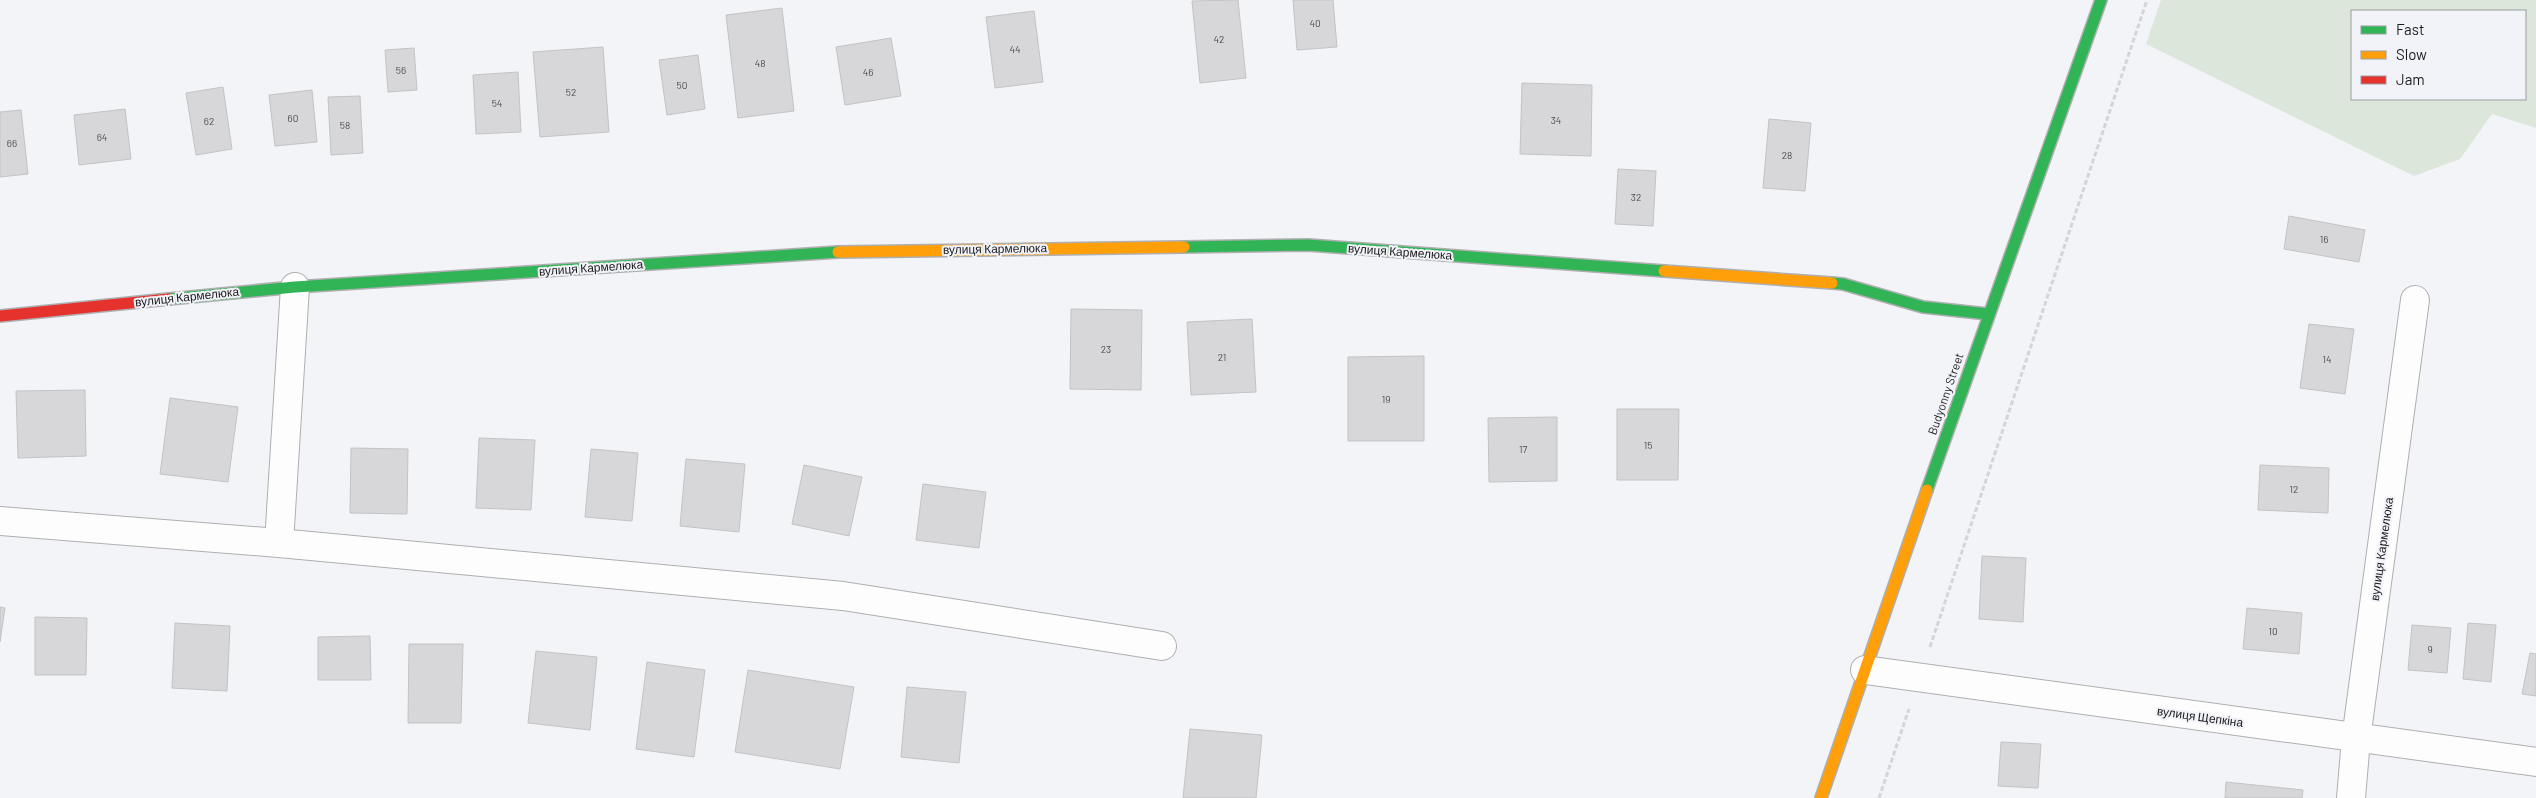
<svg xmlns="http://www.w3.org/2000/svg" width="2536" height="798" viewBox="0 0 2536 798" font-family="Barlow,sans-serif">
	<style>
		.green { fill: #dce6da; fill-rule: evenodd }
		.building { fill: #d7d7d9; stroke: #c3c3c5 }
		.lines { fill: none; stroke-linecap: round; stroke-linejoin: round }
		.street-casing { stroke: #afafb1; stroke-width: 30 }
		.fast-casing { stroke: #afafb1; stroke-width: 14 }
		.slow-casing { stroke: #afafb1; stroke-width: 14 }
		.jam-casing { stroke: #afafb1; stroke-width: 14 }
		.path { stroke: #d5d5d7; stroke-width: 3; stroke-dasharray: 5 2.5; stroke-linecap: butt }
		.street { stroke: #fdfdfe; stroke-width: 28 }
		.fast { stroke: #30b455; stroke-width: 11 }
		.slow { stroke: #ff9f0a; stroke-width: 11 }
		.jam { stroke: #e5322d; stroke-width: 11 }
		.labels { text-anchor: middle; stroke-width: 4; stroke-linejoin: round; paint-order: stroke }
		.number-label { font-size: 10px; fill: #4b4b4d }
		.street-label { font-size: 12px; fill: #1c1c1e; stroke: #f2f3f8 }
	</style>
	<rect width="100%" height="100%" fill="#f3f4f7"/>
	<path class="green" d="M2161,0H2536V128L2492,114L2460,159L2414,176L2146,44ZM2352,11H2525V99H2352Z"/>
	<path class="building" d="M1238,0L1246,78L1200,83L1192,1Z
		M1293,0H1333L1337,47L1297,50Z
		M782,8L794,111L738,118L726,15Z
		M1034,11L1043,82L995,88L986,17Z
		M891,38L901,96L845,105L836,47Z
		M603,47L609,132L540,137L533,52Z
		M414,48L417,90L388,92L385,50Z
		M698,55L705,109L667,115L659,60Z
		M518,72L521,132L476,134L473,75Z
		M1522,83L1592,85L1591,156L1520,154Z
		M223,87L232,149L196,155L186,93Z
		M312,90L317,142L275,146L269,95Z
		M360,96L363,153L331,155L328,97Z
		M125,109L131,159L79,165L74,115Z
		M21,110L28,174L0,177V112Z
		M1769,119L1811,123L1805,191L1763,188Z
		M1618,169L1656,171L1653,226L1615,224Z
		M2289,216L2365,230L2359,262L2284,249Z
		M1071,309L1142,310L1141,390L1070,389Z
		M1252,319L1256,392L1191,395L1187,322Z
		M2309,324L2354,329L2345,394L2300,388Z
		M1424,356V441H1348V357Z
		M85,390L86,456L18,458L16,391Z
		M170,398L238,407L228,482L160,474Z
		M1617,409H1679L1678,480H1617Z
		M1557,417V481L1489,482L1488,418Z
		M479,438L535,440L531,510L476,508Z
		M351,448L408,449L407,514L350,513Z
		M591,449L638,453L632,521L585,517Z
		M686,459L745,464L739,532L680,526Z
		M804,465L862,477L849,536L792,524Z
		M2260,465L2329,468L2328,513L2258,510Z
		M923,484L986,492L979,548L916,540Z
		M1982,556L2026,558L2023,622L1979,619Z
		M0,607L5,608L0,642Z
		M2247,608L2302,613L2299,654L2243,649Z
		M35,617L87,618L86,675H35Z
		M175,623L230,626L227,691L172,688Z
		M2468,623L2496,625L2491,682L2463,679Z
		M2412,625L2451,628L2447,673L2408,670Z
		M370,636L371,680H318V637Z
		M409,644H463L461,723H408Z
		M536,651L597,657L590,730L528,723Z
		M2530,653L2536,654V696L2522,694Z
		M647,662L705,670L694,757L636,749Z
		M748,670L854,687L840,769L735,752Z
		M907,687L966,692L959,763L901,757Z
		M1190,729L1262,735L1256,798H1183Z
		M2001,742L2041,744L2038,788L1998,786Z
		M2226,782L2303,790L2302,798H2225Z"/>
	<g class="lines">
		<g class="street-casing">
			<path id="street" d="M0,521L279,543L843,596L1162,646
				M279,543L295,287
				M1865,670L2536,762
				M2351,798L2356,739L2415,300"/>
		</g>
		<g class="fast-casing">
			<path id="fast" d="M1184,247L1308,245L1664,271
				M1832,283L1843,284L1923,307L1988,314
				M169,299L295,287L838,252
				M1927,490L2101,0"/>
		</g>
		<g class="slow-casing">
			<path id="slow" d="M838,252L1184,247
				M1664,271L1832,283
				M1821,798L1927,490"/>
		</g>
		<g class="jam-casing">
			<path id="jam" d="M0,316L169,299"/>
		</g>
		<path class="path" d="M1930,647L2147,0
			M1879,798L1909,709"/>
		<use href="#street" class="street"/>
		<use href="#fast" class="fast"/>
		<use href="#slow" class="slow"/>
		<use href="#jam" class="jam"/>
	</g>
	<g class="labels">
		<g class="number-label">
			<text x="1315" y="27">40</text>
			<text x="1219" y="43">42</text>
			<text x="1015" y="53">44</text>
			<text x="760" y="67">48</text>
			<text x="401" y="74">56</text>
			<text x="868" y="76">46</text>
			<text x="682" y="89">50</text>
			<text x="571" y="96">52</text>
			<text x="497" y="107">54</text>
			<text x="293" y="122">60</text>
			<text x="1556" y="124">34</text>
			<text x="209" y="125">62</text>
			<text x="345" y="129">58</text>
			<text x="102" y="141">64</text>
			<text x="12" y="147">66</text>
			<text x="1787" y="159">28</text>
			<text x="1636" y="201">32</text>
			<text x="2324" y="243">16</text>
			<text x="1106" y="353">23</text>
			<text x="1222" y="361">21</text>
			<text x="2327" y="363">14</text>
			<text x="1386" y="403">19</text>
			<text x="1648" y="449">15</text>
			<text x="1523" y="453">17</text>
			<text x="2294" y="493">12</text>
			<text x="2273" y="635">10</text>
			<text x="2430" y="653">9</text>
		</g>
		<g class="street-label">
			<text transform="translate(995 249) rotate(-1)" y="4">вулиця Кармелюка</text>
			<text transform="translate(1400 252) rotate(4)" y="4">вулиця Кармелюка</text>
			<text transform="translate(591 268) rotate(-4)" y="4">вулиця Кармелюка</text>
			<text transform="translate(187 297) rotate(-6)" y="4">вулиця Кармелюка</text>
			<text transform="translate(1946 394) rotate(-71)" y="4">Budyonny Street</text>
			<text transform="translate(2382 549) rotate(-82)" y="4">вулиця Кармелюка</text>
			<text transform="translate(2200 717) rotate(8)" y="4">вулиця Щепкіна</text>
		</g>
	</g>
	<rect x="2351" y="10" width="175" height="90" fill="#f2f3f8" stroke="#9c9da1"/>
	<rect x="2361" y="26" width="25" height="8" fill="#30b455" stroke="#9c9da1"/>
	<text x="2396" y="35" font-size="15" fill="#1c1c1e">Fast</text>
	<rect x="2361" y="51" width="25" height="8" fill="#ff9f0a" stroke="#9c9da1"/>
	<text x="2396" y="60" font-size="15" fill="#1c1c1e">Slow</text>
	<rect x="2361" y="76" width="25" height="8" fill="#e5322d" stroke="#9c9da1"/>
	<text x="2396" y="85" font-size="15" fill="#1c1c1e">Jam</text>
</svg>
